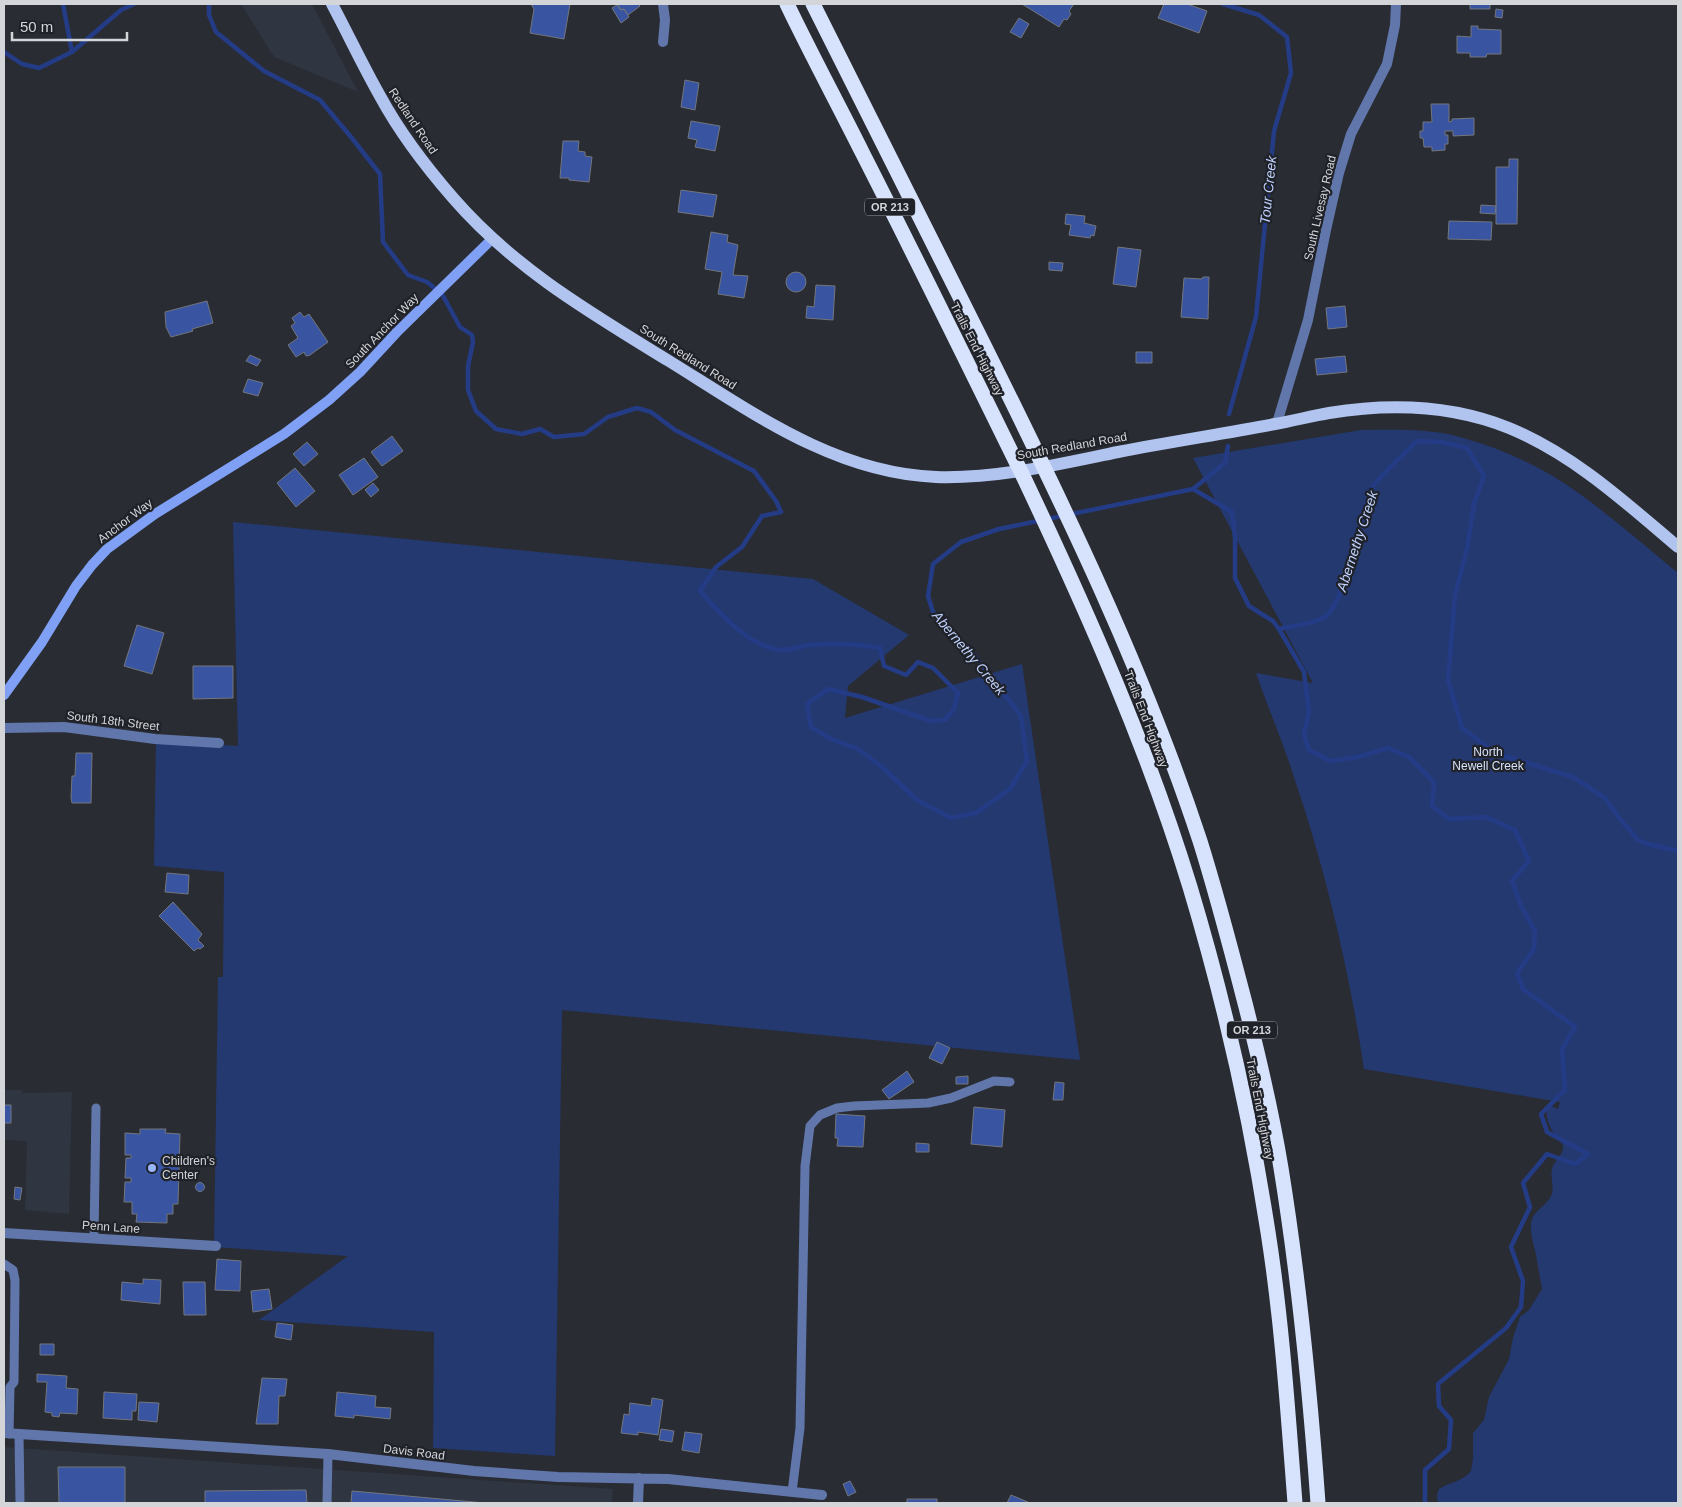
<svg xmlns="http://www.w3.org/2000/svg" width="1682" height="1507" viewBox="0 0 1682 1507" font-family="Arial,sans-serif">
	<style>
		.built { fill: #2f3541 }
		.green { fill: #253971 }
		.lines { fill: none; stroke-linecap: round; stroke-linejoin: round }
		.stream { stroke: #243c86; stroke-width: 4.5 }
		.building { fill: #3954a1; stroke: #72767d }
		.lane { stroke: #6177ab; stroke-width: 9 }
		.street { stroke: #6177ab; stroke-width: 10 }
		.secondary { stroke: #7fa0f4; stroke-width: 10 }
		.primary { stroke: #b1c4ef; stroke-width: 12 }
		.highway { stroke: #d7e3fd; stroke-width: 15 }
		.poi-dot { fill: #98b5fd; stroke: #202229; stroke-width: 2 }
		.labels { text-anchor: middle; stroke-width: 4.5; stroke-linejoin: round; paint-order: stroke }
		.shield { fill: #202229; stroke: #9d9fa4; stroke-width: 1 }
		.shield-label { font-size: 11px; font-weight: bold; fill: #d3d5d9 }
		.street-label { font-size: 12px; fill: #d3d5d9; stroke: #202229 }
		.park-label { font-size: 12px; fill: #d7e1f7; stroke: #202229 }
		.poi-label { font-size: 12px; fill: #d3d5d9; stroke: #202229; text-anchor: start }
		.water-label { font-size: 14px; font-style: italic; fill: #bfd1fc; stroke: #202229 }
	</style>
	<rect width="100%" height="100%" fill="#292c33"/>
	<path class="built" d="M241,4H312L358,92L274,57Z
		M4,1090H22V1093L72,1092L69,1214L25,1210L27,1141L4,1140Z
		M4,1447L613,1489L612,1503H4Z"/>
	<path class="green" d="M1361,430C1395,430 1430,428 1463,438C1503,449 1544,468 1577,492C1612,517 1645,546 1678,573V1503H1438L1437,1495L1439,1489C1449,1482 1462,1482 1471,1471L1473,1459V1433L1484,1420L1489,1397L1509,1359L1513,1338L1520,1317L1529,1310L1542,1289C1540,1278 1538,1266 1536,1255C1534,1245 1530,1233 1531,1224C1532,1211 1546,1207 1551,1196C1555,1188 1550,1178 1552,1169C1554,1160 1564,1156 1563,1145C1553,1134 1544,1121 1547,1104L1558,1109L1560,1102L1364,1069C1349,970 1326,871 1294,777C1283,742 1268,708 1256,673L1313,683L1193,458Z
		M233,522L813,579L909,635L848,686L845,718L1022,664L1080,1060L562,1010L555,1456L433,1448L434,1332L259,1320L348,1256L214,1247L218,977H223L224,872L154,866L156,740L238,746Z"/>
	<g class="lines">
		<path class="stream" d="M63,4L72,52
			M209,4V15L216,32L264,71L320,100L351,137L380,174L383,242L408,275L427,282L442,294L460,327L472,335L473,342L468,366V390L476,411L496,429L522,434L540,429L554,437L584,434L608,417L637,408L651,412L675,430L754,471L776,501L781,512L762,516L742,547L716,567L700,591C719,613 750,647 780,650C789,651 800,646 810,645C835,643 855,643 880,648L884,666L906,675L918,662L933,668L958,693L954,709L945,720L931,721L862,697L828,689L807,704L811,727L829,738L858,749L882,767L917,800L951,818L976,813L1010,789L1027,761L1021,716L975,656L933,612L928,596L933,564L961,542L999,529L1193,489L1232,512L1235,538V578L1249,606L1273,621L1279,629C1293,626 1311,624 1323,618C1345,607 1361,516 1370,491C1375,480 1407,451 1417,441L1441,442L1467,448L1484,476L1474,504L1467,549L1455,595L1448,680L1462,728L1495,753L1573,777L1605,798L1620,819L1638,840L1648,844L1678,851
			M1223,4L1259,15L1287,37L1291,73L1274,131L1256,317L1229,414
			M4,52L22,64L39,68L72,52L121,10L134,4
			M1193,489L1225,463L1228,446
			M1279,629L1304,672L1309,712L1304,734L1309,750L1330,761L1358,757L1388,748L1409,757L1434,782L1432,806L1449,819L1486,817L1515,830L1529,861L1512,881L1521,906L1535,931L1534,949L1517,973L1523,989L1575,1027L1562,1049L1565,1090L1541,1114L1547,1132L1588,1154L1575,1164L1547,1154L1523,1183L1530,1207L1511,1247L1523,1281L1521,1307L1506,1328L1438,1384L1439,1406L1451,1420L1449,1449L1425,1470V1503"/>
	</g>
	<path class="building" d="M531,4H570L564,39L530,33L534,9Z
		M617,4H638L640,6L628,15L624,9L621,10Z
		M1022,4H1074L1069,11L1071,14L1067,20L1064,19L1059,27Z
		M1164,4H1187L1207,11L1199,33L1158,18Z
		M1470,4H1490V9H1470Z
		M617,5L621,10L624,9L629,17L621,23L612,8Z
		M1496,9L1503,10L1502,18L1495,17Z
		M1019,18L1029,24L1021,38L1010,32Z
		M1471,26H1478V29L1501,30V54H1487L1486,57H1470V53H1457V36L1471,37Z
		M685,80L699,83L695,110L681,107Z
		M1431,104H1449V122L1452,121V119L1474,118V135L1453,136V131H1445V135H1448V144H1445V150L1432,151V147H1424L1423,138H1420V131H1423V122H1432Z
		M691,121L720,126L715,151L695,147L697,140L688,138Z
		M563,141H579L578,151L585,152V156L592,157L589,182L569,180V178H560Z
		M1509,159H1518L1517,224H1496V167H1509Z
		M681,190L717,195L713,217L678,212Z
		M1481,205L1496,206L1495,214L1480,213Z
		M1066,214L1085,216L1084,223L1096,226L1094,236L1091,235L1090,238L1069,235L1071,225L1065,224Z
		M1449,221L1492,222L1491,240L1448,239Z
		M711,232L728,235L727,242L738,245L733,275L748,276L744,298L718,294L722,272L705,269Z
		M1118,247L1141,250L1136,287L1113,284Z
		M1049,262L1063,263L1062,271L1049,270Z
		M786 282a10 10 0 1 1 20 0a10 10 0 1 1-20 0Z
		M1203,277H1209L1208,319L1181,317L1184,278L1202,279Z
		M816,285L835,286L833,320L806,318L807,306L814,307Z
		M207,301L213,323L192,329L193,331L171,337L166,327L165,312Z
		M1345,306L1347,327L1328,329L1326,308Z
		M300,312L304,317L309,314L328,342L310,355L306,356L304,352L296,357L288,345L298,338L291,326L295,323L292,318Z
		M1136,352H1152V363H1136Z
		M250,355L261,360L257,366L246,361Z
		M1345,356L1347,372L1317,375L1315,359Z
		M248,379L263,383L258,396L243,392Z
		M392,436L403,451L382,466L371,452Z
		M307,442L318,454L304,466L293,454Z
		M364,458L378,477L353,495L339,475Z
		M295,468L315,491L296,507L277,483Z
		M373,483L379,490L371,497L365,490Z
		M137,625L164,633L152,674L124,666Z
		M193,666H233V698L193,699Z
		M76,753H92L91,803H72L71,798L72,776H75Z
		M167,873L189,875L188,894L165,892Z
		M173,902L202,934L198,940L204,946L200,949L198,948L194,951L159,916Z
		M937,1042L950,1048L942,1064L929,1058Z
		M907,1071L914,1082L889,1099L882,1090Z
		M968,1076V1084H956V1077Z
		M1055,1082L1064,1083L1063,1100H1053Z
		M4,1105H11V1123H4Z
		M974,1107L1005,1110L1002,1147L971,1144Z
		M836,1114L865,1116L863,1147L837,1146L838,1138H835Z
		M140,1129H166L165,1133L180,1134L178,1204H173V1214H167V1223L136,1222L137,1214H132V1202H124L125,1182H131V1178H125L126,1158H131V1155H125V1133L140,1134Z
		M916,1143L929,1144V1152H916Z
		M195.5 1187a4.5 4.5 0 1 1 9 0a4.5 4.5 0 1 1-9 0Z
		M15,1187L22,1188L20,1200L14,1199Z
		M217,1259L241,1261L240,1291L215,1290Z
		M143,1279L161,1280L160,1304L121,1300L122,1282L143,1284Z
		M183,1282H205L206,1315H184Z
		M269,1289L272,1309L253,1312L251,1291Z
		M277,1323L293,1325L291,1340L275,1337Z
		M40,1344H54V1355H40Z
		M37,1374L67,1376L66,1388L78,1389L77,1414L60,1413L59,1417L52,1416V1413L45,1412L47,1382H37Z
		M262,1378L287,1379L285,1396H279L278,1424H256Z
		M104,1392L137,1394L136,1411H132V1420L103,1418Z
		M337,1392L376,1396L375,1407L391,1408L390,1419L354,1415V1418L335,1416Z
		M652,1398L663,1400L658,1435L638,1432V1435L621,1433L624,1414L629,1415L630,1403L651,1406Z
		M139,1402L159,1403L157,1422L138,1420Z
		M661,1429L674,1431L672,1442L659,1440Z
		M685,1432L702,1434L699,1453L682,1450Z
		M58,1467H125V1503H59Z
		M850,1481L856,1492L848,1496L843,1484Z
		M306,1490L307,1503H205V1491Z
		M352,1491L485,1503H351Z
		M1011,1495L1030,1503H1007Z
		M907,1499H937V1503H907Z"/>
	<g class="lines">
		<path class="lane" d="M94,1238L96,1108
			M4,1264L13,1270L15,1280L14,1382L10,1387L9,1434
			M19,1434L20,1503
			M792,1492L800,1428L805,1166L810,1126L820,1115L837,1108L854,1106L928,1103L951,1098L994,1081L1010,1082
			M327,1503L328,1454"/>
		<path class="street" d="M663,4L665,20L663,42
			M1277,423L1308,320L1326,230L1339,173L1351,134L1387,64L1395,25L1396,4
			M4,728L64,727L155,739L219,743
			M4,1233L216,1246
			M4,1433L328,1454L474,1471L558,1477L668,1479L822,1495
			M638,1503L639,1478"/>
		<path class="secondary" d="M4,695L42,642L76,586L92,565L107,549L155,514L284,434L329,400L360,372L397,332L492,239"/>
		<path class="primary" d="M332,4C348,34 363,66 380,96C400,133 426,167 454,199C515,269 591,313 669,361C753,413 835,473 936,477C997,479 1059,464 1118,452C1170,442 1222,434 1275,424C1293,421 1311,416 1329,413C1390,403 1452,405 1509,428C1574,455 1625,502 1678,547"/>
		<path class="highway" d="M787,4C811,54 838,104 863,154C918,262 971,370 1024,478C1087,611 1147,746 1190,887C1224,1000 1250,1115 1268,1232C1282,1321 1288,1413 1295,1503
			M813,4C869,116 926,229 982,341C1063,504 1143,668 1200,841C1217,895 1231,949 1245,1003C1259,1058 1272,1113 1281,1168C1299,1279 1310,1391 1318,1503"/>
	</g>
	<circle class="poi-dot" cx="152" cy="1168" r="5"/>
	<g class="labels">
		<g class="shield">
			<rect x="865" y="198.5" width="50" height="17" rx="4"/>
			<rect x="1227" y="1021.5" width="50" height="17" rx="4"/>
		</g>
		<g class="shield-label">
			<text x="890" y="211">OR 213</text>
			<text x="1252" y="1034">OR 213</text>
		</g>
		<g class="street-label">
			<text transform="translate(413 121) rotate(56)" y="4">Redland Road</text>
			<text transform="translate(1320 208) rotate(-77)" y="4">South Livesay Road</text>
			<text transform="translate(382 331) rotate(-46)" y="4">South Anchor Way</text>
			<text transform="translate(977 349) rotate(63)" y="4">Trails End Highway</text>
			<text transform="translate(688 357) rotate(32)" y="4">South Redland Road</text>
			<text transform="translate(1072 446) rotate(-10)" y="4">South Redland Road</text>
			<text transform="translate(125 521) rotate(-37)" y="4">Anchor Way</text>
			<text transform="translate(1146 719) rotate(69)" y="4">Trails End Highway</text>
			<text transform="translate(113 721) rotate(7)" y="4">South 18th Street</text>
			<text transform="translate(1260 1109) rotate(79)" y="4">Trails End Highway</text>
			<text transform="translate(111 1227) rotate(4)" y="4">Penn Lane</text>
			<text transform="translate(414 1452) rotate(7)" y="4">Davis Road</text>
		</g>
		<g class="park-label">
			<text x="1488" y="756">North<tspan x="1488" dy="14">Newell Creek</tspan></text>
		</g>
		<g class="poi-label">
			<text x="162" y="1165">Children's<tspan x="162" dy="14">Center</tspan></text>
		</g>
		<g class="water-label">
			<text transform="translate(1268 190) rotate(-84)" y="5">Tour Creek</text>
			<text transform="translate(1357 541) rotate(-72)" y="5">Abernethy Creek</text>
			<text transform="translate(969 653) rotate(50)" y="5">Abernethy Creek</text>
		</g>
	</g>
	<rect width="1682" height="1507" fill="none" stroke="#d3d5d9" stroke-width="10"/>
	<path d="M12 32v8h115v-8" fill="none" stroke="#d3d5d9" stroke-width="2.5"/>
	<text x="20" y="32" font-size="15" fill="#d3d5d9" stroke="#202229" stroke-width="4" paint-order="stroke">50 m</text>
</svg>
